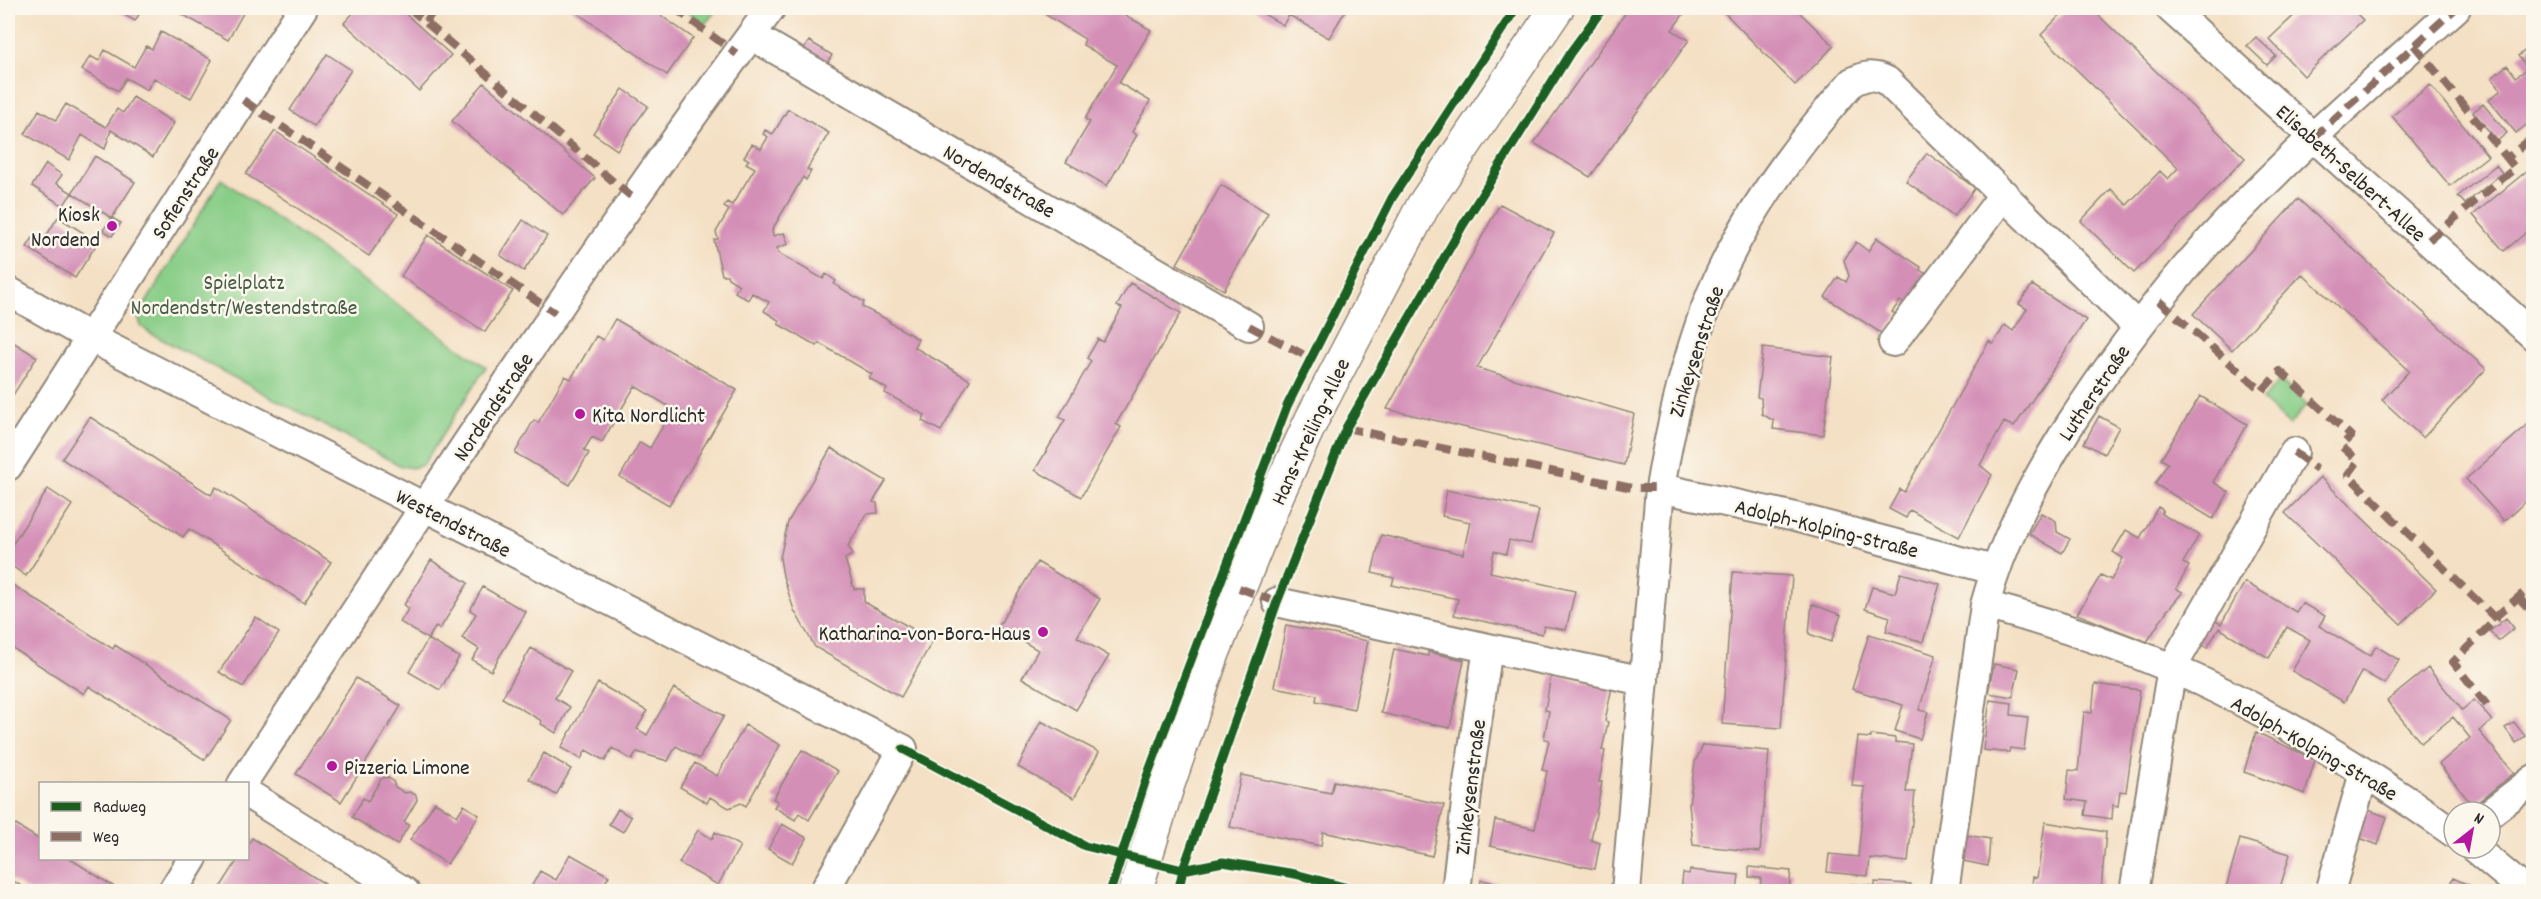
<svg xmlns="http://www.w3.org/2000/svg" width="2541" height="899" viewBox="0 0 2541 899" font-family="Dekko,sans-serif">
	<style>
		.green { fill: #88cd87; stroke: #5a7c59; stroke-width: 1.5 }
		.building { fill: #d48fb7 }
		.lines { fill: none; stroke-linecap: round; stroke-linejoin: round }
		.street-casing { stroke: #908678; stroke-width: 32 }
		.secondary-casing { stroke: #908678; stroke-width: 36 }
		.street { stroke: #fff; stroke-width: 28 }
		.secondary { stroke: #fff; stroke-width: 33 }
		.quiet { stroke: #8d6e63; stroke-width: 8; stroke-dasharray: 15 8; stroke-linecap: butt }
		.cycleway-casing { stroke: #fbf7ec; stroke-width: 13 }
		.cycleway { stroke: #1b5e20; stroke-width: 9 }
		.poi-dot { fill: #b5179e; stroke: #fbf7ec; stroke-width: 2 }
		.labels { text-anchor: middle; stroke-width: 5; stroke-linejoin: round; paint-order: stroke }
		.street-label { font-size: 22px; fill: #2b2b2b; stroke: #fbf7ec }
		.poi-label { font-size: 22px; fill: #2b2b2b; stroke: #fbf7ec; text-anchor: end }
		.park-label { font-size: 22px; fill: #475c47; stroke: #fbf7ec }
	</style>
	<rect width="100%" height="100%" fill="#fbf7ec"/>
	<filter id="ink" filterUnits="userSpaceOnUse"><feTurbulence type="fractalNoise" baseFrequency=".0167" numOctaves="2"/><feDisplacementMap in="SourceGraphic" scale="12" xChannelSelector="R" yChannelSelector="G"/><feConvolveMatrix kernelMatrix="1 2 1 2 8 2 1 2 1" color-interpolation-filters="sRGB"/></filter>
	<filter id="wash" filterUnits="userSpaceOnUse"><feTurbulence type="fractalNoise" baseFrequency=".008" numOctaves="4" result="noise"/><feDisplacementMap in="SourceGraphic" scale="24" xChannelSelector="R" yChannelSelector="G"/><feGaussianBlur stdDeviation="1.35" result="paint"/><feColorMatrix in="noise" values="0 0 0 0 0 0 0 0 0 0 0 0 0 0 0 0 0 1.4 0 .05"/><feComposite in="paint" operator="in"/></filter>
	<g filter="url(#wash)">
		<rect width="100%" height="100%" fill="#f4e0c4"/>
		<path class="green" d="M683,8H718L705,24Z
			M221,179L486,367L423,465L412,468L401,466L150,333L141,326L138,316Z
			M2280,380L2307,405L2289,425L2262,400Z"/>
		<g id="blocks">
			<path class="building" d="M8,8H15L8,22Z
				M112,8H143L135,21Z
				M181,8H246L228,40L178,12Z
				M358,8H399L451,55L419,91L344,23Z
				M570,8H650L693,38L667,75Z
				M1041,8H1121L1118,11L1151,30L1119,83L1150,101L1132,132L1137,135L1107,186L1066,162L1090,122L1085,119L1117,65L1083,45L1085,39L1046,15L1048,11Z
				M1253,8H1347L1329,38L1289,15L1283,25Z
				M1629,8H1688L1672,30L1689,40L1590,177L1534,143Z
				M1720,8H1795L1834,46L1795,85Z
				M2067,8H2091L2245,158L2134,273L2081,221L2111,189L2127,205L2160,171L2168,179L2178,168L2041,35Z
				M2302,8H2351L2363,20L2304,76L2269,39Z
				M161,32L212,60L191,98L154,78L147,90L126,78L118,91L82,70L90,56L99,61L105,50L134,67L146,46L152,49Z
				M2256,37L2276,56L2267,65L2247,46Z
				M809,41L832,55L825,67L802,52Z
				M2534,44V119L2516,133L2489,100L2501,90L2492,78L2507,65L2516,77L2528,68L2518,56Z
				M327,54L351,70L314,126L290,110Z
				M484,83L595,178L563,215L452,121Z
				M2430,85L2488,156L2450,186L2392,116Z
				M623,89L648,106L617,150L593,133Z
				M133,97L174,123L153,157L111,130L105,149L82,135L69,160L25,134L39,110L56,120L66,104L106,127L117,109L123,113Z
				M2483,104L2507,133L2497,141L2473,112Z
				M788,109L829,133L807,169L811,171L806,180L803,177L772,230L773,236L784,233L788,244L777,248L778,253L823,279L826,274L836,281L834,284L864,302L862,307L890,321L889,322L918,339L914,347L970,380L941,431L922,421L925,415L885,393L887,389L869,378L872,374L819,343L817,346L778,324L780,321L764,311L769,302L752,293L748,300L735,292L739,285L728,278L727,275H722L714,240L718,239L716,232L729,210L724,207L727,202L732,205L755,168L746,163L749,160L744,157L752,144L761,149L768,137L763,134L765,130L773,134Z
				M275,131L398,214L369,256L246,174Z
				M1927,153L1975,188L1954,216L1906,181Z
				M95,156L135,182L112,218L121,223L112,236L103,230L112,218L72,193Z
				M46,164L62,175L56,183L72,193L63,206L32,186Z
				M2496,165L2502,173L2465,204L2458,196Z
				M2534,165V226L2504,251L2473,215Z
				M1221,185L1268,213L1224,290L1177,264Z
				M2298,199L2486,369L2423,438L2382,400L2409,371L2302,274L2232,350L2193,314Z
				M1500,204L1554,233L1477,368L1634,414L1624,465L1387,409Z
				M58,217L98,242L75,278L27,247L36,233L45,238Z
				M523,220L547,236L524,271L500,255Z
				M428,235L513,291L485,332L401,276Z
				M1877,238L1921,267L1920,270L1929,276L1909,307L1900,301L1892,312L1897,315L1884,335L1825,297L1838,277L1846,282L1849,276L1844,260L1856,242L1868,251Z
				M1130,283L1181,313L1116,424L1121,427L1081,497L1035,470L1065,420L1059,417L1091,361L1087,358L1098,339L1103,342L1122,308L1117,306Z
				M2032,285L2086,320L2014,427L2004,422L1998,433L1980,465L1992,475L1959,537L1910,510L1906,518L1889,509L1900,489L1904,492L1989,341L1993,344L2005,325L2013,331L2027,309L2019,304Z
				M615,319L737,390L669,505L620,477L640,442L650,448L673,409L635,386L602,442L592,437L584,450L589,453L570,485L515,453L534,420L538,423L565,376L571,379L596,336L603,340Z
				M8,339L37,357L8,403Z
				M1763,348L1833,357L1823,435L1773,429L1774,421L1762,414L1761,398L1757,397Z
				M2200,396L2247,424L2213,482L2229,492L2213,519L2155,484L2168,463L2161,459Z
				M2099,416L2119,427L2104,454L2084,443Z
				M90,417L211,495L216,487L331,562L304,603L189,529L183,537L62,459Z
				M2534,419V494L2504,521L2466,479Z
				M831,448L886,481L873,502L877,503L878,513L867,514L848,546L853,554L845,559L854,589H864V602L933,640L901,697L815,647L794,610L783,576L780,558L788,522Z
				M2320,477L2436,589L2401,624L2285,513Z
				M48,489L72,505L26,576L8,563V551Z
				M1447,490L1539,510L1531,544L1509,540L1506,554L1494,551L1490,572L1575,591L1566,630L1544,626L1542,634L1454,615L1458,599L1392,585L1394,578L1372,573L1381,535L1463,554L1470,522L1442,516Z
				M2158,507L2163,510L2161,514L2199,535L2183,563L2189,566L2176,589L2183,592L2166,612L2147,642L2077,614L2101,575L2111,580L2123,558L2113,552L2126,530L2140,538Z
				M2041,513L2056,521L2057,532L2070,539L2062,553L2029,534Z
				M431,560L468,583L440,629L436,626L428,639L459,657L440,690L409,672L428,639L400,622L409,608L404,605Z
				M1037,562L1100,599L1077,637L1109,656L1076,710L1022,678L1038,650L998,627Z
				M1733,572L1792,576L1781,728L1722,724Z
				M1901,573L1940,584L1923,642L1886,631L1890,617L1865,609L1872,587L1895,593Z
				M8,582L113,649L115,645L231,720L205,760L89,686L84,694L8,645Z
				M2245,582L2296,612L2302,603L2325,616L2319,626L2370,656L2376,646L2399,660L2385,684L2362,671L2344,702L2292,671L2310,640L2287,627L2269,658L2219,628L2207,648L2196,641L2210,618L2221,624Z
				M483,587L526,612L491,671L472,660L479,649L462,638L476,614L470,610Z
				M1812,604L1841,615L1831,642L1809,634Z
				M256,617L279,633L243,687L219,672Z
				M2506,618L2514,628L2498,641L2490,631Z
				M1286,625L1368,641L1354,709L1316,701L1317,695L1274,687Z
				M1869,634L1936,655L1919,710L1928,712L1920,739L1895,731L1903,705L1852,689Z
				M531,648L571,671L555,698L570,707L556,733L541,724L542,721L502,698Z
				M1394,649L1428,656V652L1464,660L1450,728L1381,713Z
				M1994,664L2019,669L2013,697L1988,693Z
				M2428,668L2462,710L2474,700L2483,710L2492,721L2479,731L2514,773L2473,806L2439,764L2470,738L2462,728L2453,717L2421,743L2387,701Z
				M1551,675L1612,687L1605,721L1608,722L1602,750L1605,751L1599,782H1602L1591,840L1600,843L1595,869L1490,846L1495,820L1535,829L1547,771L1542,770L1549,740L1544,739L1549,711L1545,710Z
				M356,678L401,706L341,802L296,774Z
				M598,683L647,711L637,729L647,735L674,688L724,716L699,759L676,746L668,761L637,752L632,760L612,748L605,761L586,750L581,759L561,748Z
				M2095,684L2140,690L2126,792L2120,791L2118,806L2113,805L2112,819L2085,815L2087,802L2066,799L2069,770L2078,771L2084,712L2092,713Z
				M1990,700L2012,703L2011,715L2028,717L2024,750L2010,748L2009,752H2001L1983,750Z
				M1041,721L1099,752L1074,798L1018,767Z
				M2514,722L2525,736L2516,743L2505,728Z
				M745,725L780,745L746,806L741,803L729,808L710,797L707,803L680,787L695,763L717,776Z
				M2256,732L2315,760L2305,794L2244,772Z
				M1871,735L1895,738V742L1912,744L1906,792H1915L1908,862L1870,858L1868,876L1827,872L1829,854L1858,857L1865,787L1852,786L1858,737L1871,738Z
				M1703,745L1769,751L1760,852L1693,845L1689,804L1695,762Z
				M802,750L838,771L809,820L799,813L795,820L774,807L778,801L773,799Z
				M544,753L571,769L556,795L529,779Z
				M1241,775L1331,793L1334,781L1444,805L1432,856L1323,832L1321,846L1230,827Z
				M387,777L393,781L395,787L405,793L410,792L416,795L417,800L404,822L409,825L397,845L352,817L363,798L368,801L381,779Z
				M435,802L457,816L464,805L479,815L447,864L410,840Z
				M618,809L631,817L623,832L609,824Z
				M2366,809L2387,817L2378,845L2357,837Z
				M8,820L40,840V858H69L119,890L118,891H29L8,878Z
				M2045,822L2106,832L2101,891H2031L2033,877L2037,878Z
				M782,824L807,838L792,863L768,849Z
				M698,830L712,839L715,832L740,846L718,885L679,863Z
				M1966,835L1990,839L1988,866L1963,861Z
				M252,838L325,884L320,891H288L283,888L281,891H218L239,858H248V845Z
				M2240,839L2290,854L2279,891H2225Z
				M570,854L609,876L600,891H529L540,871L556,880Z
				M1749,867L1791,871L1789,891H1760L1761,878L1749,877Z
				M1690,870L1739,875L1737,891H1681L1683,873L1689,874Z
				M2453,878L2482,891H2446Z
				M1481,880L1536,890V891H1479Z
				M1875,882L1911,884L1910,891H1851V884L1875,886Z"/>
		</g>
	</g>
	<g filter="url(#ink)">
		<use href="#blocks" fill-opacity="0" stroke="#908678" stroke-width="1.5"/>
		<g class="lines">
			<g class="street-casing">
				<path id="street" d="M2170,8L2534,336
					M751,35L1249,326
					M8,291L91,338L903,749L824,892
					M1893,342L2004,194
					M8,466L303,8
					M1660,488L1791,516L1994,570
					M1277,602L1488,648L1469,776L1456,892
					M1985,605C2048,622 2110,642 2171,668C2271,711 2365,770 2454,833
					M1488,648L1644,681
					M242,784C414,522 585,259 771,8
					M248,794L405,892
					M2490,813L2534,779
					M2474,848L2527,892
					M172,892L193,858
					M1626,892L1660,488C1669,435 1680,384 1697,333C1725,242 1789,153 1852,82C1866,75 1873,74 1887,81L2138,327
					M1944,892L1985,605C2002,541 2033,484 2067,429C2104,372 2144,317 2188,265C2269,172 2364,90 2456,8
					M2134,892L2172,668L2294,452
					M2330,892L2364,773"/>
			</g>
			<g class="secondary-casing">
				<path id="secondary" d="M1135,892L1167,787L1213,653L1277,495L1312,419L1423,206L1557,8"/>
			</g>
			<use href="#street" class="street"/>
			<use href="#secondary" class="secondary"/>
			<path class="quiet" d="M409,8L634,199
				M674,8L737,54
				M426,22L435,8
				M2414,45L2507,158L2534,136
				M243,100L555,313
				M2313,138L2456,8
				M2429,240L2515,168L2507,158
				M2159,301L2262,391L2280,371L2351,436L2341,446L2358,461L2348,475L2496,619L2453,662L2487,705
				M1249,326L1310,358
				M1346,428L1632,488H1660
				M2294,452L2317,469
				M1239,588L1277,602
				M2518,597L2530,610
				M2494,618L2534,584"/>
			<g class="cycleway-casing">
				<path id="cycleway" d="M903,749L1085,846L1183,870L1223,862L1295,874L1363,892
					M1110,892L1146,779L1287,406L1392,198L1516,8
					M1178,892L1183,870L1277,602L1346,428L1463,225L1570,53L1603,8"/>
			</g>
			<use href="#cycleway" class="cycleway"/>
		</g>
	</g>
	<g class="poi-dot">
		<circle cx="112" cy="226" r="6"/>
		<circle cx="580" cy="414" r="6"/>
		<circle cx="1043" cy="632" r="6"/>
		<circle cx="332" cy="766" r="6"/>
	</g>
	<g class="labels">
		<g class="street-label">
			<text transform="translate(2352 172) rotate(42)" y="8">Elisabeth-Selbert-Allee</text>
			<text transform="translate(1000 180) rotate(30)" y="8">Nordendstraße</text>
			<text transform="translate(184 192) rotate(-57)" y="8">Sofienstraße</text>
			<text transform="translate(1695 351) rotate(-72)" y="8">Zinkeysenstraße</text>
			<text transform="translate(2093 392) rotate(-56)" y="8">Lutherstraße</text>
			<text transform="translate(492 406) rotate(-56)" y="8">Nordendstraße</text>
			<text transform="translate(1309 431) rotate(-65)" y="8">Hans-Kreiling-Allee</text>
			<text transform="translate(454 522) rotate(27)" y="8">Westendstraße</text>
			<text transform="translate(1827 527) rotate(14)" y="8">Adolph-Kolping-Straße</text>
			<text transform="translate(2315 747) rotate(30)" y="8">Adolph-Kolping-Straße</text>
			<text transform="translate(1469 787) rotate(-83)" y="8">Zinkeysenstraße</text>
		</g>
		<g class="poi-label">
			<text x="100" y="221">Kiosk<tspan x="100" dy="25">Nordend</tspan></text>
			<text x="592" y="422" text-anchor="start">Kita Nordlicht</text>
			<text x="1031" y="640">Katharina-von-Bora-Haus</text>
			<text x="344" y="774" text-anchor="start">Pizzeria Limone</text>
		</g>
		<g class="park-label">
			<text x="244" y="289">Spielplatz<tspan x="244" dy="25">Nordendstr/Westendstraße</tspan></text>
		</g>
	</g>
	<rect width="2541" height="899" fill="none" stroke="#fbf7ec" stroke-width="30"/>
	<rect x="39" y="782" width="210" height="78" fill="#fbf7ec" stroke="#a8a59f" stroke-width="1.5"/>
	<rect x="51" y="802" width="30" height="9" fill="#1b5e20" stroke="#a8a59f" stroke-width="1.5"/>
	<text x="93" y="812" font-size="18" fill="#2b2b2b">Radweg</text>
	<rect x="51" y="832" width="30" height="9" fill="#8d6e63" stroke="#a8a59f" stroke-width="1.5"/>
	<text x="93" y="842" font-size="18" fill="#2b2b2b">Weg</text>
	<g transform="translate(2472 830) rotate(31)"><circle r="28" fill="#fbf7ec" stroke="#a8a59f" stroke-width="1.5"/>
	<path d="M0-4.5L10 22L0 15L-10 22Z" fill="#b5179e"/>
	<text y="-9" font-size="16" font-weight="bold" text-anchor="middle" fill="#2b2b2b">N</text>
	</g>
</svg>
